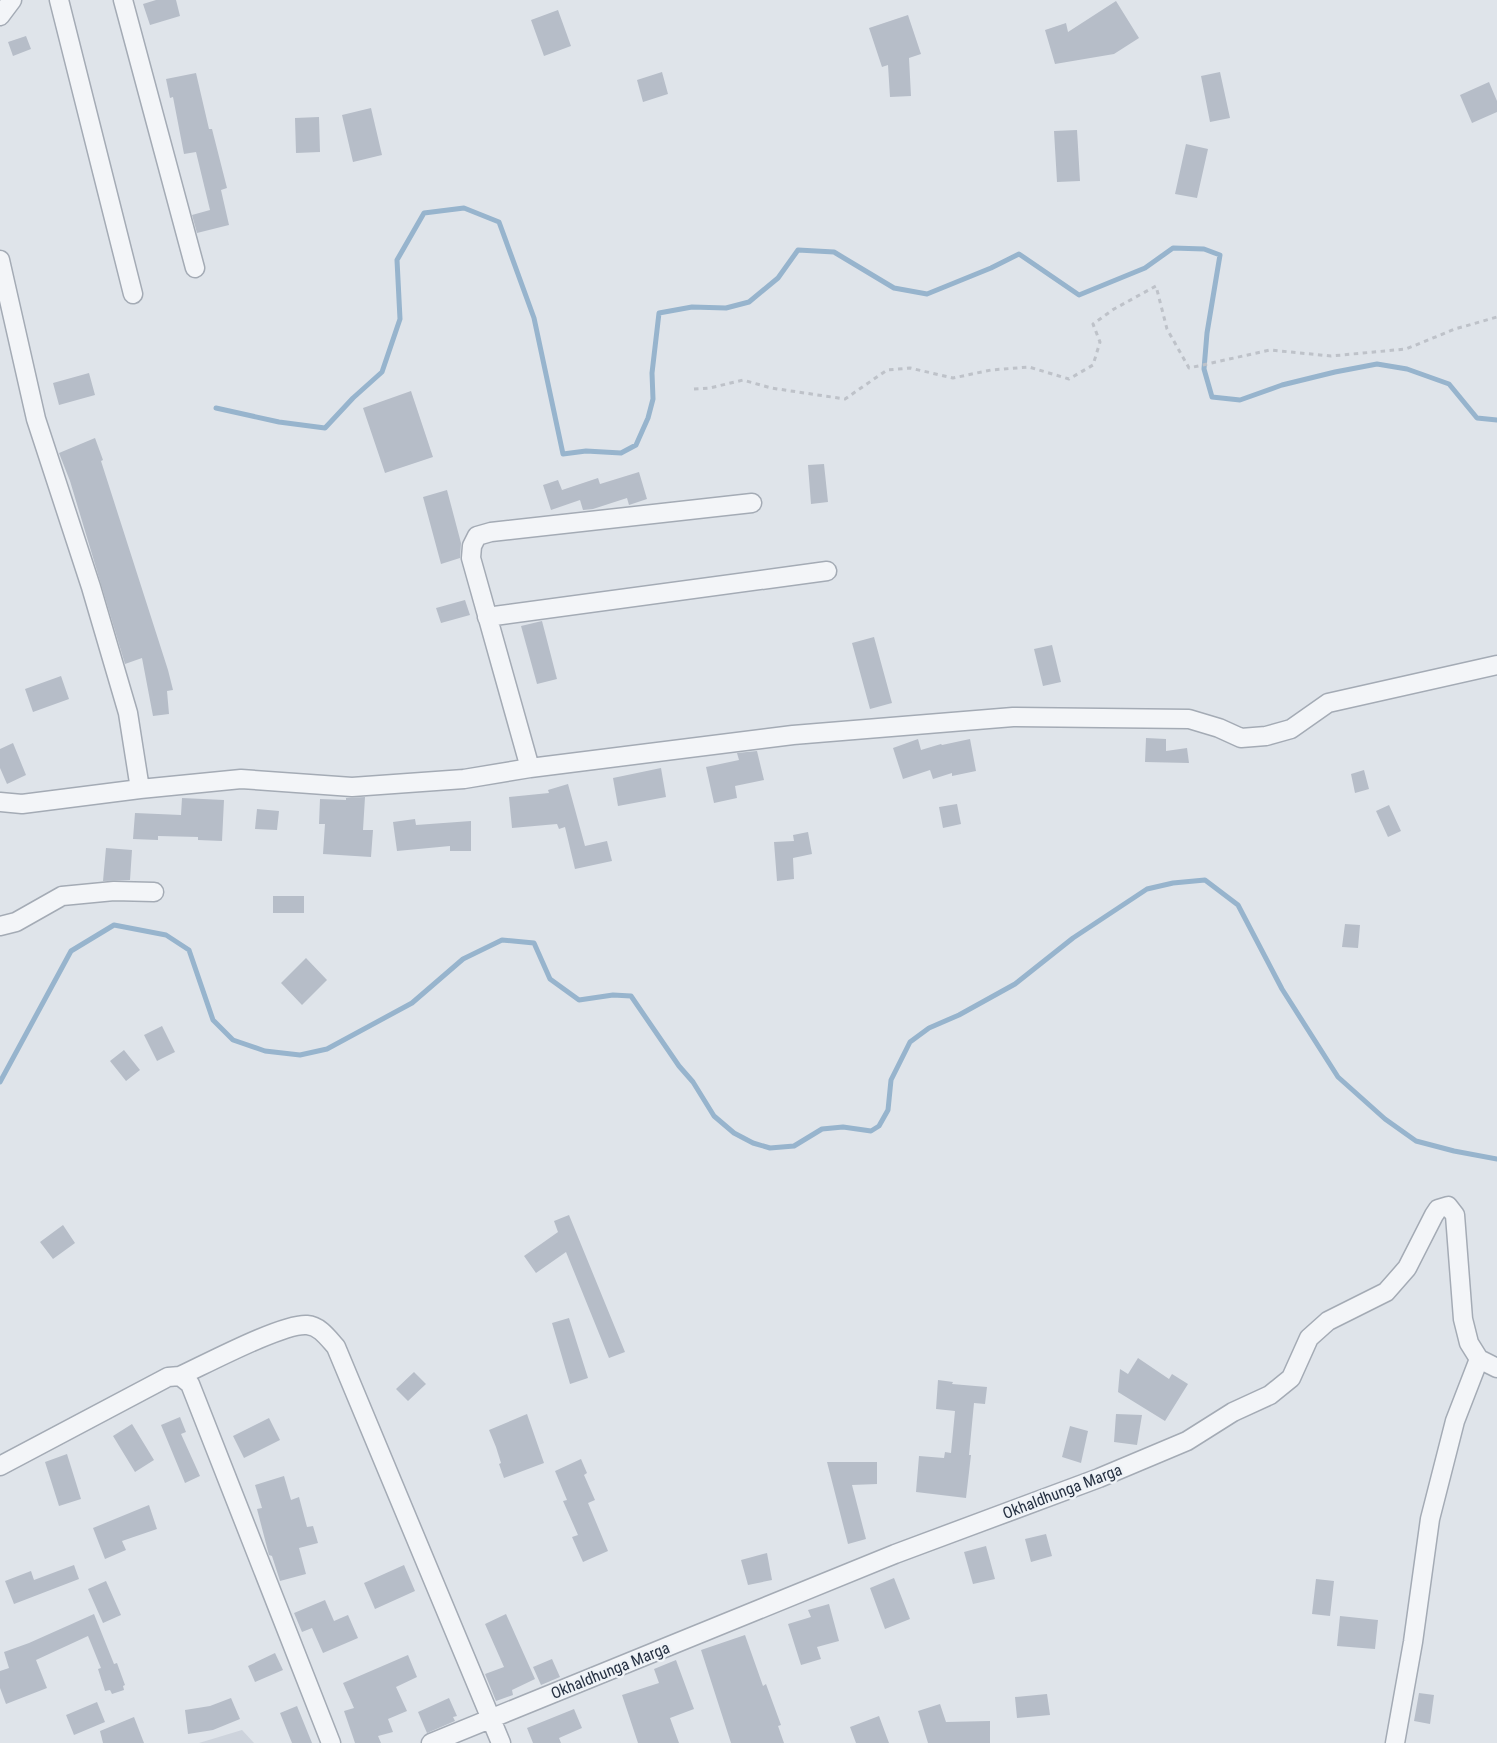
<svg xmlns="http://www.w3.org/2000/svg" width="1497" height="1743" viewBox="0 0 1497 1743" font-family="'Roboto Condensed',sans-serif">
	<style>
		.built { fill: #cdd3dc }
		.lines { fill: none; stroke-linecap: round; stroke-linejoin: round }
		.stream { stroke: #97b4cd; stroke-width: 5 }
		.building { fill: #b6bdc8 }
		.minor-casing { stroke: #a4abb5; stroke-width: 21 }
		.path { stroke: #bec2c9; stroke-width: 3; stroke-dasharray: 4.5 4.5; stroke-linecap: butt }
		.minor { stroke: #f3f5f8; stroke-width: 18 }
		.labels { text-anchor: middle; stroke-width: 5; stroke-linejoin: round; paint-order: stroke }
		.street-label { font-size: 16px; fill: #273243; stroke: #eff3f7 }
	</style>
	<rect width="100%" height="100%" fill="#dfe4ea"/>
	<path class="built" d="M242,1730L254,1743H199Z"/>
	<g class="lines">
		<path class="stream" d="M216,408L279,422L325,428L353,398L382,372L400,319L397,260L424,213L464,208L499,222L534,318L563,454L586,451L621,453L636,445L648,418L653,399L652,373L659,313L692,307L726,308L749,302L778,278L798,250L834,252L894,288L927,294L991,268L1019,254L1079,295L1145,268L1173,248L1204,249L1220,255L1207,333L1204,369L1212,397L1240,400L1282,385L1335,372L1377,364L1407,369L1449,384L1477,418L1497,420
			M0,1082L71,951L114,925L166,935L189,950L213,1020L233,1040L265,1051L300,1055L327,1049L412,1003L463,959L502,940L534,943L550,979L579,1000L613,995L631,996L679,1066L693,1082L714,1116L734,1133L753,1143L770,1148L794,1146L822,1129L843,1127L871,1131L879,1126L888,1110L891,1080L910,1042L929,1028L959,1015L1015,984L1073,938L1147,889L1173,883L1205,880L1238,905L1282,989L1338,1077L1385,1119L1416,1141L1454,1151L1497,1159"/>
	</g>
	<path class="building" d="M156,0H176L180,16L150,25L143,4Z
		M1116,1L1139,38L1114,54L1055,64L1045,30L1066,23L1068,32Z
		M558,10L571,46L544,56L531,20Z
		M908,15L921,54L909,58L911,96L890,97L888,65L882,67L869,28Z
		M26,36L31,49L13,56L8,42Z
		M662,72L668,94L643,102L637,80Z
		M1220,72L1230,118L1210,122L1201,76Z
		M196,73L209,129H212L227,188L221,190L229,225L197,233L192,215L210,210L196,152L184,154L173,97L170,98L166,79Z
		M1489,82L1497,101V112L1472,123L1460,95Z
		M371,108L382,155L353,162L342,115Z
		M319,117L320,152L296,153L295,118Z
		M1077,130L1080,181L1057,182L1054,131Z
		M1186,144L1208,149L1197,198L1175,194Z
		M89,373L95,395L59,405L53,383Z
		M411,391L433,457L385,473L363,408Z
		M95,438L103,460L101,461L168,670L173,690L167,691L169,714L153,716L142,658L125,664L70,481L59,453Z
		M824,464L828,502L811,504L808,465Z
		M639,472L647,499L629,505L627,498L593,509L583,510L580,500L551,510L543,485L558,480L562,490L598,478L600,484Z
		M447,490L461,543L460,558L441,564L423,497Z
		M465,600L470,615L441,623L436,608Z
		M542,621L557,679L537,684L521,626Z
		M874,637L892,703L870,709L852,643Z
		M1052,645L1061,682L1043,686L1034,649Z
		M61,676L69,699L33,712L25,689Z
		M1146,738L1166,739V751L1187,748L1189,763L1145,762Z
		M918,739L921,750L941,744L942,745L970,739L976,771L952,776V773L933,779L930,770L903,779L893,748Z
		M13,743L26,775L7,784L0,768V749Z
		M757,751L764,780L735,786L737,798L714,803L706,767L739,760L737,753Z
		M661,768L666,797L618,806L613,778Z
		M1364,770L1369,789L1355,793L1351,774Z
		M568,784L585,846L607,841L612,861L575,869L565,827L559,829L557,824L512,828L509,797L549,793L548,790Z
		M365,797L363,830H373L371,857L323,854L325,824H319L320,799L346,800V798Z
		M182,798L224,800L222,841L198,840V837L158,836V840L133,839L135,813L181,815Z
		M957,804L961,824L943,828L939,807Z
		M1389,805L1401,831L1388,837L1376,811Z
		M257,809L279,811L277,830L255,829Z
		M415,819L416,825L471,821V851H450V846L397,851L393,822Z
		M808,832L812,854L793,858L794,879L777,881L774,842L794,841L793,835Z
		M106,848L132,850L130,880L103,881Z
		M273,896H304V913H273Z
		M1345,924L1360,925L1358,948L1342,947Z
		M306,958L327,980L302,1005L281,983Z
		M162,1026L175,1052L157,1061L144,1035Z
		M124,1050L140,1070L126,1081L110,1061Z
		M569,1215L625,1352L609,1358L566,1252L536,1273L524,1256L558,1232L554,1221Z
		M63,1225L75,1243L53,1259L40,1242Z
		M569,1318L588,1378L570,1384L552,1323Z
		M1138,1358L1169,1379L1172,1374L1188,1384L1165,1421L1118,1392L1120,1369L1128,1374Z
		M414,1372L426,1384L408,1401L396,1389Z
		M938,1380L953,1382L952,1384L987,1387L985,1404L974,1403L969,1455H971L966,1498L916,1492L919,1456L944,1458L945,1452L951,1453L955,1411L936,1409Z
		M527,1414L544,1463L504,1478L499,1464L501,1463L496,1447L489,1430Z
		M1116,1414L1142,1415L1137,1445L1114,1442Z
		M180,1417L186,1432L181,1434L200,1476L185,1483L161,1425Z
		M269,1418L280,1440L244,1458L233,1436Z
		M132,1424L154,1460L135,1472L113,1436Z
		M1070,1426L1088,1431L1081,1463L1062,1457Z
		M67,1454L81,1499L59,1506L45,1462Z
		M581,1459L587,1473L584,1475L595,1500L588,1503L608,1551L583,1562L572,1537L578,1535L563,1501L567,1500L555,1471Z
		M827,1462H877V1484L852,1485L866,1539L848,1544Z
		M284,1476L291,1500L299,1497L307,1527L313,1526L318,1543L299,1548L306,1574L280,1581L272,1556L269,1555L257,1509L262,1508L255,1485Z
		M149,1505L157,1529L122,1541L126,1550L105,1559L93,1528Z
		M1046,1534L1052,1556L1031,1562L1025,1539Z
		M986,1546L995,1579L973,1584L964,1552Z
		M767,1553L772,1580L748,1585L741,1560Z
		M74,1565L79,1579L14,1604L5,1581L31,1571L34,1580Z
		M404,1565L415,1591L375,1609L364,1583Z
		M894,1578L910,1619L885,1629L870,1588Z
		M1316,1579L1334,1581L1330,1616L1312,1614Z
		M106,1581L121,1615L103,1623L88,1589Z
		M325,1600L334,1621L348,1615L358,1638L323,1653L312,1628L302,1632L294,1613Z
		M829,1604L839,1641L817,1647L821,1659L801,1665L788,1624L811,1617L808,1610Z
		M94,1614L114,1664L117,1663L125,1685L123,1686L124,1690L112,1694L110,1690L105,1691L98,1669L101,1668L88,1636L36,1660L47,1688L6,1704L0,1688V1671L9,1668L4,1652L29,1643Z
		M506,1614L535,1679L512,1690L513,1695L496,1701L485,1674L504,1667L485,1624Z
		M1340,1616L1378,1620L1375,1649L1337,1646Z
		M745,1635L763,1686L766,1684L781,1725L778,1726L784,1743H731L701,1650Z
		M275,1653L283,1670L255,1682L248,1666Z
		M408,1655L417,1677L396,1687L407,1711L388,1719L393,1732L378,1736L381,1743H355L344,1711L354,1708L343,1683Z
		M552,1659L560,1677L541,1685L533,1667Z
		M676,1660L694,1709L670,1718L679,1743H638L622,1695L659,1683L654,1669Z
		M1419,1693L1434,1695L1430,1724L1414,1721Z
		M1047,1694L1050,1715L1017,1718L1015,1697Z
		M231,1698L240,1719L213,1730L188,1734L185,1710L210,1706Z
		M449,1698L457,1716L453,1717L455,1721L427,1733L418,1712Z
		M97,1702L105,1722L74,1735L66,1715Z
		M940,1704L946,1722L990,1721V1743H928L918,1711Z
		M297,1706L312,1743H292L280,1713Z
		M574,1709L582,1728L559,1738L561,1743H533L527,1728Z
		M879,1716L889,1743H856L850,1727Z
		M134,1717L144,1743H103L100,1731Z"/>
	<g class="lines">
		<g class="minor-casing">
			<path id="minor" d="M59,0L133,294
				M123,0L195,268
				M0,16L12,0
				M0,260L36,419L91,587L128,713L140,789
				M487,617L827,571
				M530,768L471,558L472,546L477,536L491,532L752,503
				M0,802L22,804L140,789L241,779L352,787L464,779L530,768L793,735L1013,717L1189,719L1219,728L1241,738L1266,736L1291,729L1328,703L1497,665
				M0,926L16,922L62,896L114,891L154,892
				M180,1376C206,1364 283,1323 307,1325C320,1326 328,1338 336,1347L501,1743
				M0,1466L168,1377L180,1376L190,1384L331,1743
				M431,1743L895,1554L1099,1478L1187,1441L1233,1412L1270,1395L1291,1378L1309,1338L1328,1321L1386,1292L1407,1268L1434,1215L1438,1209L1448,1206L1455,1215L1463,1319L1469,1343L1479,1359L1497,1368
				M1395,1743L1413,1642L1430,1519L1455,1421L1479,1359"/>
		</g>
		<path class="path" d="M694,389L710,388L743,380L771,388L845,399L887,370L910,368L953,378L991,370L1029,367L1069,379L1093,365L1100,342L1093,324L1114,309L1156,286L1167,329L1189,368L1270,350L1331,356L1406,349L1455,329L1497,317"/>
		<use href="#minor" class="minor"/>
	</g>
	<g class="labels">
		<g class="street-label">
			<text transform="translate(1062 1491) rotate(-21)" y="6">Okhaldhunga Marga</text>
			<text transform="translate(610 1670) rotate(-22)" y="6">Okhaldhunga Marga</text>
		</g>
	</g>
</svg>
